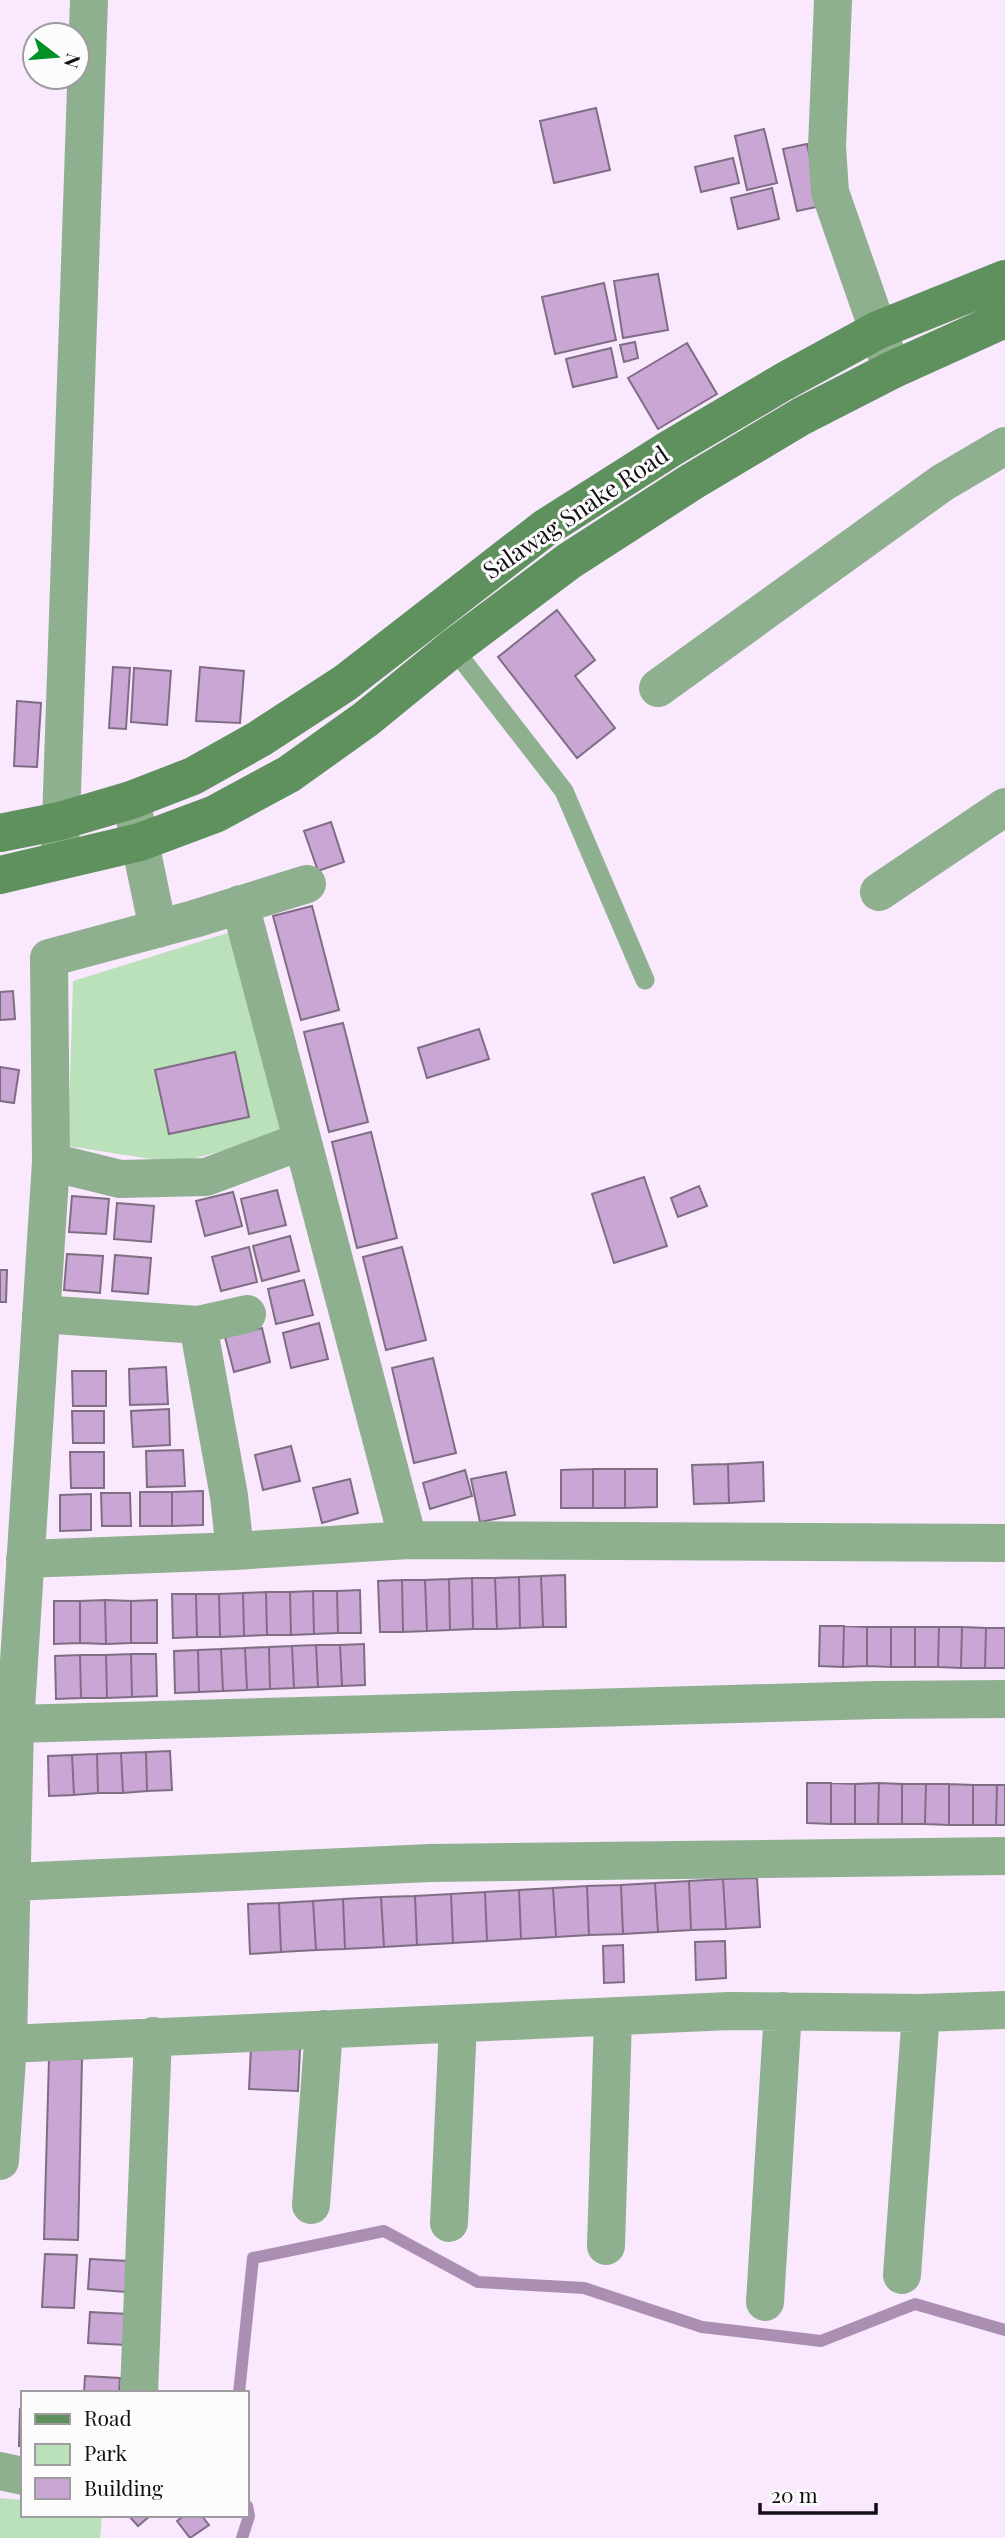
<svg xmlns="http://www.w3.org/2000/svg" width="1005" height="2538" viewBox="0 0 1005 2538" font-family="'Playfair Display',serif">
	<style>
		.green { fill: #bae1ba }
		.lines { fill: none; stroke-linecap: round; stroke-linejoin: round }
		.stream { stroke: #ab8fb2; stroke-width: 12 }
		.building { fill: #caa6d4; stroke: #7f6d84; stroke-width: 2 }
		.lane { stroke: #8fb08e; stroke-width: 19 }
		.street { stroke: #8fb08e; stroke-width: 38 }
		.secondary { stroke: #5f915f; stroke-width: 38 }
		.labels { text-anchor: middle; stroke-width: 6; stroke-linejoin: round; paint-order: stroke }
		.street-label { font-size: 24px; fill: #140d15; stroke: #fcfcfc }
	</style>
	<rect width="100%" height="100%" fill="#f9e8fe"/>
	<path class="green" d="M234,931L287,1134L176,1163L68,1146L73,981Z
		M0,2498L23,2500V2515H102L100,2538H0Z"/>
	<g class="lines">
		<path class="stream" d="M239,2393L253,2258L384,2231L478,2282L584,2288L702,2327L821,2341L915,2304L1005,2330
			M242,2538L249,2516L247,2506"/>
	</g>
	<path class="building" d="M596,108L610,170L554,183L540,121Z
		M764,129L777,183L747,190L735,136Z
		M807,144L821,206L797,211L783,149Z
		M733,158L739,183L701,192L695,167Z
		M772,188L779,219L738,229L731,198Z
		M658,274L668,330L623,338L614,281Z
		M604,283L616,340L555,354L542,297Z
		M635,342L638,358L624,362L620,345Z
		M687,343L717,394L658,429L628,378Z
		M611,348L617,377L573,387L566,359Z
		M557,610L595,660L575,676L615,728L577,758L498,657Z
		M113,667L130,668L126,729L109,728Z
		M200,667L244,671L240,723L196,721Z
		M134,668L171,671L167,725L131,722Z
		M17,701L41,703L37,767L14,766Z
		M331,822L344,862L318,871L304,831Z
		M312,906L339,1010L301,1020L273,916Z
		M13,991L15,1019L0,1020V992Z
		M343,1023L368,1122L329,1132L304,1032Z
		M479,1029L489,1059L427,1078L418,1048Z
		M235,1052L249,1117L169,1134L155,1070Z
		M0,1067L19,1070L14,1103L0,1101Z
		M371,1132L397,1238L357,1248L332,1142Z
		M644,1177L667,1246L614,1263L592,1194Z
		M699,1186L707,1206L678,1217L671,1198Z
		M277,1190L286,1225L249,1234L241,1199Z
		M233,1192L242,1226L205,1236L196,1201Z
		M72,1196L109,1199L106,1234L69,1232Z
		M117,1203L154,1206L151,1242L114,1239Z
		M290,1236L299,1271L262,1281L253,1246Z
		M249,1247L257,1282L221,1291L212,1257Z
		M402,1247L426,1340L386,1350L363,1257Z
		M67,1254L103,1256L100,1293L64,1290Z
		M115,1255L151,1258L148,1294L112,1291Z
		M0,1270H7L6,1302H0Z
		M304,1280L313,1315L276,1324L268,1289Z
		M319,1323L328,1359L291,1368L283,1333Z
		M262,1328L270,1362L234,1372L225,1337Z
		M433,1358L456,1453L414,1463L392,1368Z
		M166,1367L168,1404L130,1405L129,1369Z
		M72,1371H106V1406H73Z
		M169,1409L170,1445L133,1447L131,1411Z
		M72,1411H104V1443H73Z
		M291,1446L300,1481L263,1490L255,1455Z
		M183,1450L185,1486L147,1487L146,1451Z
		M70,1452H104V1488H71Z
		M763,1462L764,1501L729,1503L728,1464Z
		M728,1464L729,1503L694,1504L692,1465Z
		M593,1469H625V1508H593Z
		M593,1469V1508H561V1470Z
		M625,1469H657V1507L625,1508Z
		M465,1470L472,1496L430,1509L423,1483Z
		M506,1472L515,1515L480,1522L471,1479Z
		M350,1479L358,1513L322,1523L313,1488Z
		M203,1491V1525L172,1526V1492Z
		M140,1492H172V1526H140Z
		M101,1493H130L131,1526H102Z
		M91,1494V1530L60,1531V1495Z
		M565,1575L566,1627H543L541,1576Z
		M541,1576L543,1627L520,1628L519,1577Z
		M519,1577L520,1628L497,1629L495,1578Z
		M472,1578H495L497,1629H473Z
		M472,1578L473,1629L450,1630L449,1579Z
		M449,1579L450,1630L427,1631L425,1580Z
		M402,1580L403,1632H380L378,1581Z
		M402,1580H425L427,1631L403,1632Z
		M360,1590L361,1633H338L337,1591Z
		M313,1591L314,1634L291,1635L290,1592Z
		M313,1591H337L338,1633L314,1634Z
		M266,1592L267,1635L244,1636L243,1593Z
		M266,1592H290L291,1635H267Z
		M243,1593L244,1636L220,1637L219,1594Z
		M172,1594H196L197,1637L173,1638Z
		M196,1594H219L220,1637H197Z
		M105,1600L106,1644L80,1643V1601Z
		M105,1600L131,1601V1643L106,1644Z
		M157,1600V1643H131V1601Z
		M54,1601H80V1643L54,1644Z
		M820,1626H844L843,1667L819,1666Z
		M844,1626L867,1627V1666L843,1667Z
		M867,1627H891V1667L867,1666Z
		M891,1627H915V1667H891Z
		M915,1627H939L938,1667H915Z
		M939,1627H962L961,1668L938,1667Z
		M962,1627L986,1628L985,1668H961Z
		M986,1628H1005V1668H985Z
		M364,1644L365,1685L342,1686L340,1645Z
		M316,1645L318,1687L294,1688L292,1646Z
		M316,1645H340L342,1686L318,1687Z
		M292,1646L294,1688L270,1689L269,1647Z
		M269,1647L270,1689L247,1690L245,1648Z
		M245,1648L247,1690L223,1691L221,1649Z
		M221,1649L223,1691L199,1692L198,1650Z
		M198,1650L199,1692L175,1693L174,1651Z
		M131,1654L132,1697L107,1698L106,1655Z
		M131,1654H156L157,1696L132,1697Z
		M80,1655H106L107,1698H81Z
		M80,1655L81,1698L56,1699L55,1656Z
		M170,1751L172,1790L147,1791L146,1752Z
		M146,1752L147,1791L123,1793L121,1753Z
		M121,1753L123,1793H98L97,1754Z
		M97,1754L98,1793L74,1795L72,1755Z
		M72,1755L74,1795L49,1796L48,1756Z
		M807,1783H831V1824L807,1823Z
		M831,1783L855,1784V1824H831Z
		M879,1783L902,1784V1824H878Z
		M879,1783L878,1824H855V1784Z
		M902,1784H926L925,1824H902Z
		M926,1784H949V1825L925,1824Z
		M949,1784L973,1785V1825H949Z
		M973,1785H997L996,1825H973Z
		M997,1785H1005V1825H996Z
		M757,1878L760,1927L726,1929L723,1879Z
		M723,1879L726,1929L691,1930L689,1881Z
		M689,1881L691,1930L658,1932L655,1883Z
		M655,1883L658,1932L623,1934L621,1885Z
		M621,1885L623,1934L589,1935L587,1886Z
		M587,1886L589,1935L556,1937L553,1888Z
		M553,1888L556,1937L521,1939L519,1890Z
		M519,1890L521,1939L487,1941L485,1892Z
		M485,1892L487,1941L453,1943L451,1894Z
		M451,1894L453,1943L417,1945L415,1896Z
		M415,1896L417,1945L384,1947L381,1897Z
		M381,1897L384,1947L345,1949L343,1899Z
		M343,1899L345,1949L316,1950L313,1901Z
		M313,1901L316,1950L281,1952L279,1903Z
		M279,1903L281,1952L250,1954L248,1904Z
		M725,1941L726,1978L696,1980L695,1942Z
		M623,1945L624,1982L604,1983L603,1946Z
		M251,2047L300,2049L298,2091L249,2089Z
		M49,2058L82,2059L78,2240L44,2239Z
		M45,2254L77,2255L74,2308L42,2307Z
		M90,2259L128,2261L126,2292L88,2289Z
		M90,2312L128,2314L126,2345L88,2343Z
		M85,2376L120,2378L119,2393H84Z
		M20,2409H23V2446H19Z
		M128,2515H151L138,2526Z
		M185,2515H201L209,2525L190,2538L177,2521Z"/>
	<g class="lines">
		<path class="lane" d="M453,648L564,791L645,980"/>
		<path class="street" d="M833,0L827,147L830,192L892,370
			M658,688L942,483L1005,446
			M131,800L158,929
			M60,851L89,0
			M879,892L1005,807
			M240,904L408,1540
			M51,1162L120,1179L206,1177L302,1141
			M41,1314L198,1325L247,1314
			M198,1325L229,1496L235,1551
			M25,1559L235,1551L408,1540L1005,1543
			M15,1724L876,1700L1005,1699
			M13,1882L430,1863L1005,1856
			M8,2044L729,2011L921,2013L1005,2010
			M0,2161L8,2044L15,1724L51,1162L49,958L194,919L307,884
			M311,2205L324,2029
			M449,2223L458,2024
			M606,2246L613,2018
			M902,2275L921,2013
			M765,2302L783,2011
			M139,2393L153,2036
			M0,2471L23,2476"/>
		<path class="secondary" d="M0,833L60,821L131,800L193,776L259,739L345,683L545,528L671,448L783,382L878,330L1005,279
			M0,875L140,842L215,814L289,774L366,719L453,648L569,561L693,481L802,416L892,370L1005,319"/>
	</g>
	<g class="labels">
		<g class="street-label">
			<text transform="translate(576 513) rotate(-34)" y="8">Salawag Snake Road</text>
		</g>
	</g>
	<rect x="21" y="2391" width="228" height="126" fill="#fcfcfc" stroke="#9f9ca0" stroke-width="2"/>
	<rect x="35" y="2414" width="35" height="10" fill="#5f915f" stroke="#9f9ca0" stroke-width="2"/>
	<text x="84" y="2426" font-size="21" fill="#140d15">Road</text>
	<rect x="35" y="2444" width="35" height="21" fill="#bae1ba" stroke="#9f9ca0" stroke-width="2"/>
	<text x="84" y="2461" font-size="21" fill="#140d15">Park</text>
	<rect x="35" y="2478" width="35" height="21" fill="#caa6d4" stroke="#9f9ca0" stroke-width="2"/>
	<text x="84" y="2496" font-size="21" fill="#140d15">Building</text>
	<g transform="translate(56 56) rotate(106)"><circle r="33" fill="#fcfcfc" stroke="#9f9ca0" stroke-width="2"/>
	<path d="M0-5L12 26L0 18L-12 26Z" fill="#019023"/>
	<text y="-10" font-size="19" font-weight="bold" text-anchor="middle" fill="#140d15">N</text>
	</g>
	<path d="M760 2503v10h116v-10" fill="none" stroke="#140d15" stroke-width="3.5"/>
	<text x="771" y="2503" font-size="21" fill="#140d15" stroke="#fcfcfc" stroke-width="5" paint-order="stroke">20 m</text>
</svg>
